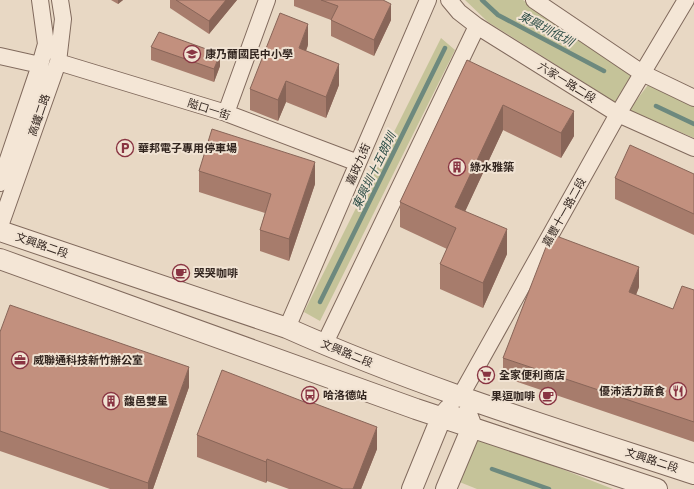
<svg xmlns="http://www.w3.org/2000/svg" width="694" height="489" viewBox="0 0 694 489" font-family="'IBM Plex Serif','Noto Sans TC',serif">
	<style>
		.green { fill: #c5c399 }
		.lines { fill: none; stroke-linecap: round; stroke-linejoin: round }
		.stream { stroke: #6d897e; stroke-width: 4.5 }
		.minor-casing { stroke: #816a5d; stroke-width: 18 }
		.tertiary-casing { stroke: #816a5d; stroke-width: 22 }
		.minor { stroke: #f4e6d6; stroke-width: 16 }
		.tertiary { stroke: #f4e6d6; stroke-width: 20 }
		.wall { fill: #a77c6c }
		.shaded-wall { fill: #886558 }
		.building { fill: #c2907e; stroke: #886558 }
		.labels { text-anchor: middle; stroke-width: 4; stroke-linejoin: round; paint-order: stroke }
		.poi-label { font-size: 11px; font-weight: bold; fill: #32251f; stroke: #f1e3d3; text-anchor: start }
		.street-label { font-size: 11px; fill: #32251f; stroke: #f1e3d3 }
		.water-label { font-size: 12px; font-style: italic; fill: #305049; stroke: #f1e3d3 }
	</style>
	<rect width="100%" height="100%" fill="#e8d8c4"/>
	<path class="green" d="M465,0H523L631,76L615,102L488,22Z
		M441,38L455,50L320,321L304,312Z
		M648,85L694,107V138L629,110Z
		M475,435L613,489H477L457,481Z"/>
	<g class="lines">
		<path class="stream" d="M482,0L498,15L604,71
			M656,106L694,124
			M320,302L445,48
			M492,469L549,489"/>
		<g class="minor-casing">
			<path id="minor" d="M449,0L459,12L477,26L618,114L694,148
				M534,0L642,73L694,98
				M0,56L40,65
				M58,62L226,113L358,163
				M226,113L267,0
				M0,183L40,65L46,44L40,0
				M0,226L58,62L63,19L60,0
				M287,328L428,0
				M324,345L477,26
				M460,397L618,114L686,0"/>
		</g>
		<g class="tertiary-casing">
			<path id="tertiary" d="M0,231L287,328C419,387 557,429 694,474
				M0,259L416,409L657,489
				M412,489L441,418L449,409
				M446,489L472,427L467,414"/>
		</g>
		<use href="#minor" class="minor"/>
		<use href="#tertiary" class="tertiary"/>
	</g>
	<path class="wall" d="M111,0H123L118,4Z
		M170,0H237L209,34L170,8Z
		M294,0H383L391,20L374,56L331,36V20L294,6Z
		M308,45L306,51L339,85L326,118L286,102L278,121L250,110V89Z
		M151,47L220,66L214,82L151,60Z
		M467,60L574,136L561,158L503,130L465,211L507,254L483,308L440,289V264L447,249L400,227V202Z
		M199,171L315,184L289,261L260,251V230L265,213L199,192Z
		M694,174V235L615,199V178Z
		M639,287L636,295L673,309L694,290V442L503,377V358Z
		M0,332L189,387L153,489H110L0,451Z
		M197,435L377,449L361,489H289L267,481L266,483L197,457Z"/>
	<path class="shaded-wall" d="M118,0H123L118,4Z
		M226,0H237L209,34V21Z
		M391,4V20L374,56V40Z
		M308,24V45L299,69V48Z
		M220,54V66L214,82V69Z
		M339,64V85L326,118V97Z
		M286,81V102L278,121V100Z
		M503,105V130L456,231L455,207Z
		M574,111V136L561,158V133Z
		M315,162V184L289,261V239Z
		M507,229V254L483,308V283Z
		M639,267V287L629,312V292Z
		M189,367V387L153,489H148V483Z
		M377,427V449L361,489H353Z
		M267,459V481L266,483V462Z"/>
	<path class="building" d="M176,0H226L209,21Z
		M321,0H383L391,4L374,40L331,20L338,6Z
		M280,13L308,24L299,48L339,64L326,97L286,81L278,100L250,89Z
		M159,32L220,54L214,69L151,47Z
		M467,60L574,111L561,133L503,105L455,207L507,229L483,283L440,264L456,228L400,202Z
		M212,129L315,162L289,239L260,230L271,194L199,171Z
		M630,145L694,174V214L615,178Z
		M551,234L639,267L629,292L673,309L682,286L694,290V422L503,358Z
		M10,305L189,367L148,483L0,431V332Z
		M222,370L307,403L308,401L377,427L353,489H343L267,459L266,462L197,435Z"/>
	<defs>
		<g id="school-ring" transform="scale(0.9)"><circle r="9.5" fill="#f1e3d3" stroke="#893442" stroke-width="1.5"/><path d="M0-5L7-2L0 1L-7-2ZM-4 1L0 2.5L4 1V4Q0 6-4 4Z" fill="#893442"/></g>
		<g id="parking-ring" transform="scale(0.9)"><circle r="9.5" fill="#f1e3d3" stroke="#893442" stroke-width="1.5"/><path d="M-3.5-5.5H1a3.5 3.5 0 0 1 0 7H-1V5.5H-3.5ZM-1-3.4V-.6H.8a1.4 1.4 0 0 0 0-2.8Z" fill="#893442"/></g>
		<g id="building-ring" transform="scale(0.9)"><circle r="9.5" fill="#f1e3d3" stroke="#893442" stroke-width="1.5"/><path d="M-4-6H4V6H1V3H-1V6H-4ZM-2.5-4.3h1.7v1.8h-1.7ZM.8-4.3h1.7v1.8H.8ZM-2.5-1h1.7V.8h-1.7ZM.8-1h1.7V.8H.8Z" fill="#893442"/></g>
		<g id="cafe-ring" transform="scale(0.9)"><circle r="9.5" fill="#f1e3d3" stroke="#893442" stroke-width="1.5"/><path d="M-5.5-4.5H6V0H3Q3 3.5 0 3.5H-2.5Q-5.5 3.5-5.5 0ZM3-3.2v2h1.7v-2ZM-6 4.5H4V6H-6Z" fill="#893442"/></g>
		<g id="office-ring" transform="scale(0.9)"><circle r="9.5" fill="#f1e3d3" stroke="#893442" stroke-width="1.5"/><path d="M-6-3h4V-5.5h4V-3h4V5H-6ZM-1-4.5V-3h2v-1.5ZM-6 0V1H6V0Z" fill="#893442"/></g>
		<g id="supermarket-ring" transform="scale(0.9)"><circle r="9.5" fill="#f1e3d3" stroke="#893442" stroke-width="1.5"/><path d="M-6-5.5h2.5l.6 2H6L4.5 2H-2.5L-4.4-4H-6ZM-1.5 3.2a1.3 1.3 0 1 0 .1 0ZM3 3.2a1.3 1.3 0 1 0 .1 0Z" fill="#893442"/></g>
		<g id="restaurant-ring" transform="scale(0.9)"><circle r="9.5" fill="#f1e3d3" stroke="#893442" stroke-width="1.5"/><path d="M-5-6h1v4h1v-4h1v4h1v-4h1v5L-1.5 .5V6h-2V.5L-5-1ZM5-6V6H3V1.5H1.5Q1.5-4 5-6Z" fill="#893442"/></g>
		<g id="bus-ring" transform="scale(0.9)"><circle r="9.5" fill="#f1e3d3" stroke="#893442" stroke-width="1.5"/><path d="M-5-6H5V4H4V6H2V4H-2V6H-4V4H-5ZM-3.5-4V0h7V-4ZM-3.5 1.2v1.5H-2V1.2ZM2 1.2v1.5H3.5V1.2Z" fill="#893442"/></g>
	</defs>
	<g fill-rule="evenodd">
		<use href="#school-ring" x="192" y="54"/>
		<use href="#parking-ring" x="125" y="148"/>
		<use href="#building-ring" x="457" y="167"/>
		<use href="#cafe-ring" x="181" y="273"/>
		<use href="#office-ring" x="20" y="360"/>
		<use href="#supermarket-ring" x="486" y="375"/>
		<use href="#restaurant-ring" x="678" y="391"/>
		<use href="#bus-ring" x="310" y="395"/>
		<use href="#cafe-ring" x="548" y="396"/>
		<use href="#building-ring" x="111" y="401"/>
	</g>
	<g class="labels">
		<g class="poi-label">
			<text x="205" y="58">康乃薾國民中小學</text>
			<text x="138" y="152">華邦電子專用停車場</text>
			<text x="470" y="171">綠水雅築</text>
			<text x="194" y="277">哭哭咖啡</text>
			<text x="33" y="364">威聯通科技新竹辦公室</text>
			<text x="499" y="379">全家便利商店</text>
			<text x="665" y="395" text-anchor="end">優沛活力蔬食</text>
			<text x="323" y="399">哈洛德站</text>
			<text x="535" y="400" text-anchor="end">果逗咖啡</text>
			<text x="124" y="405">馥邑雙星</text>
		</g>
		<g class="street-label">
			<text transform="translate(567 82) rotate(32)" y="4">六家一路二段</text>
			<text transform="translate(209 109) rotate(18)" y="4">隘口一街</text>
			<text transform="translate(39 115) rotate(-71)" y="4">高鐵二路</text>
			<text transform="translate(358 164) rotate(-67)" y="4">嘉政九街</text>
			<text transform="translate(564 212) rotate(-61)" y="4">嘉豐十一路二段</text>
			<text transform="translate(42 245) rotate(19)" y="4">文興路二段</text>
			<text transform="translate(347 353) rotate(22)" y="4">文興路二段</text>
			<text transform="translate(652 460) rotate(18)" y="4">文興路二段</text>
		</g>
		<g class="water-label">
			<text transform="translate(546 29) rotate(28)" y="4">東興圳低圳</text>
			<text transform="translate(374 171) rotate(-64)" y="4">東興圳十五朗圳</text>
		</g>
	</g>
</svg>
